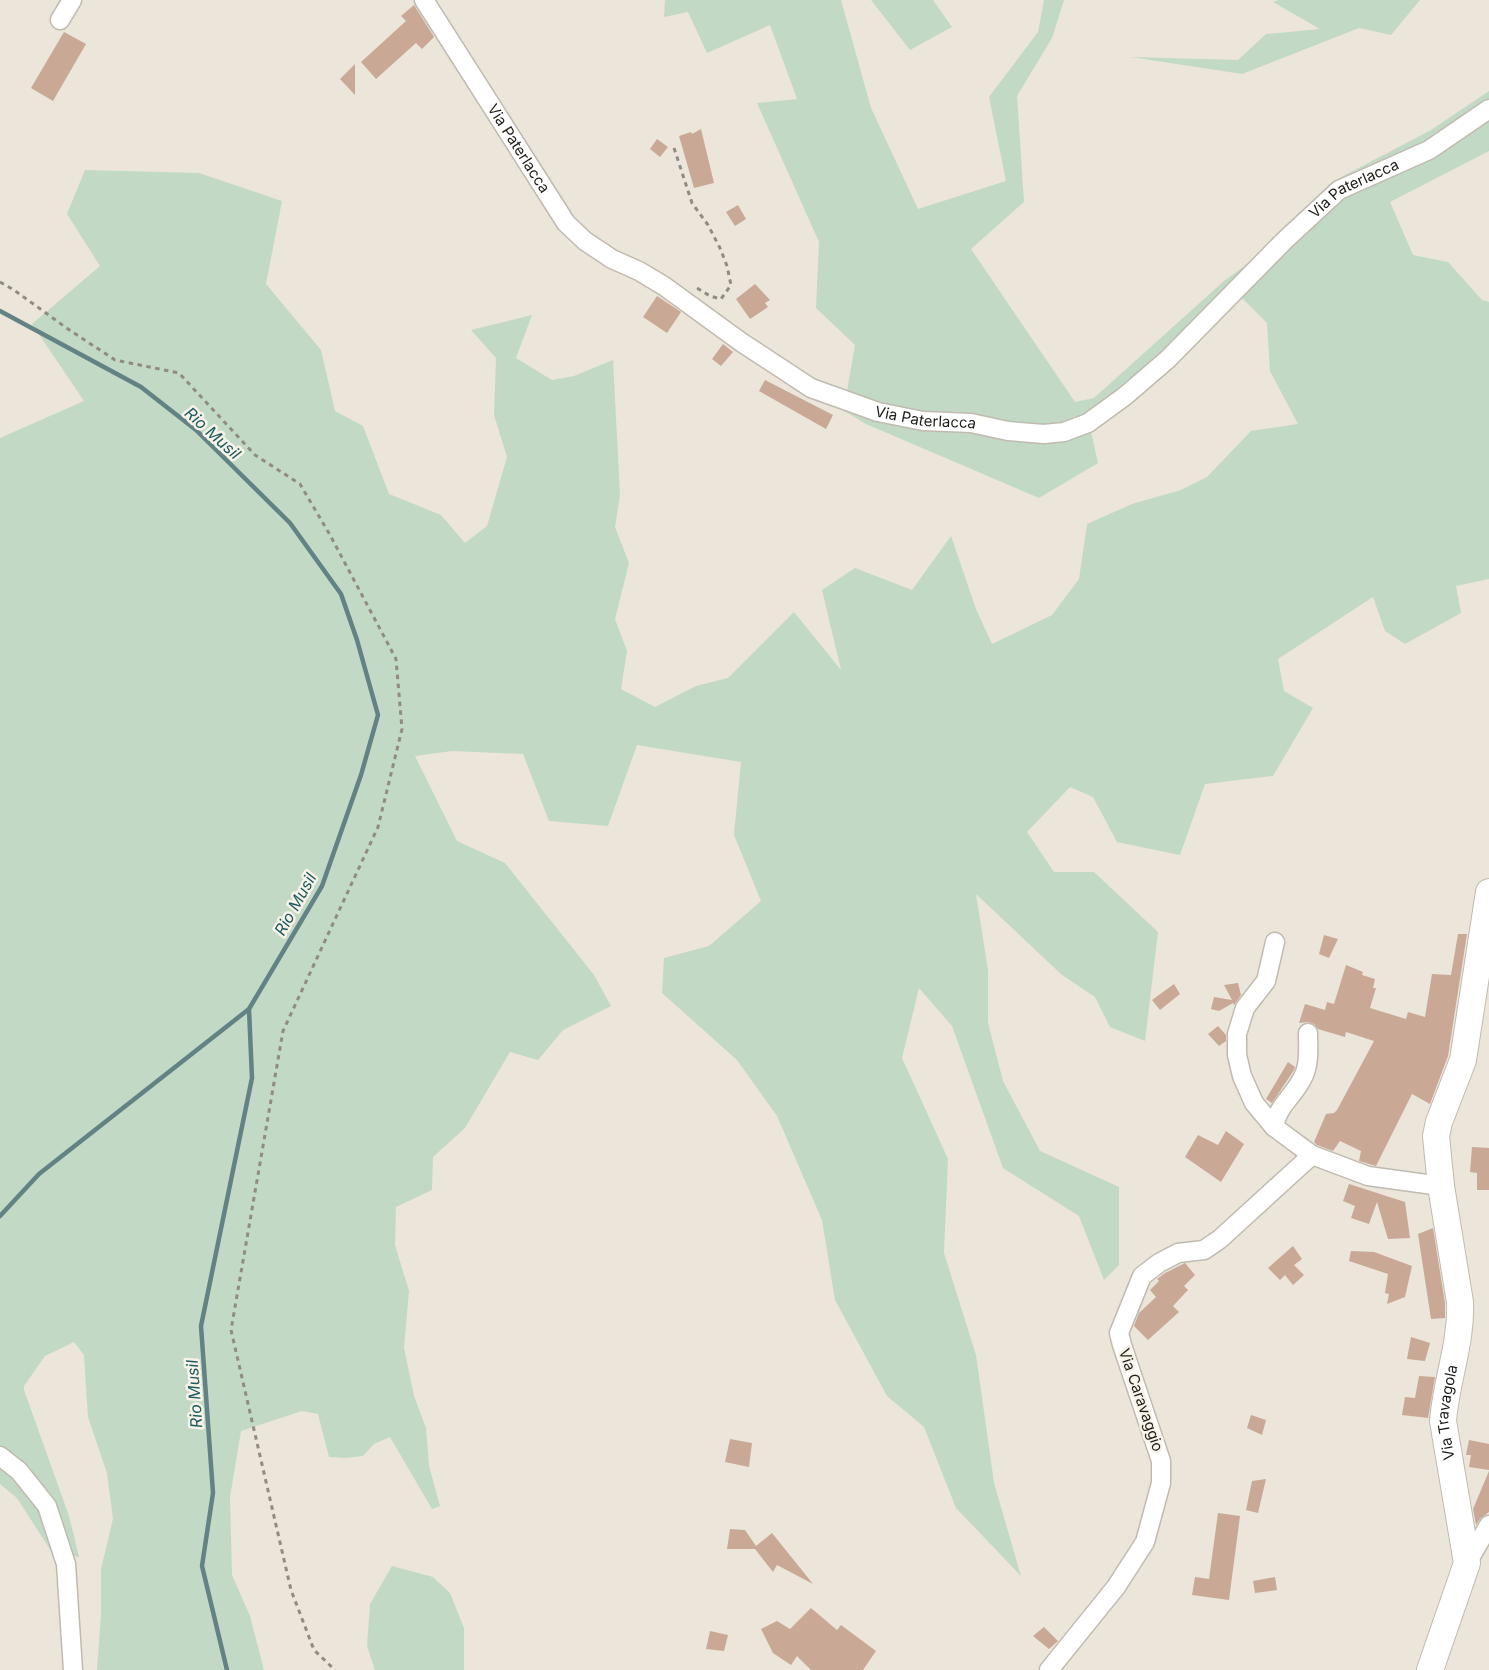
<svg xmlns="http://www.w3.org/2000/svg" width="1489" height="1670" viewBox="0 0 1489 1670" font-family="Inter,sans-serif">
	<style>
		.green { fill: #c2d9c6 }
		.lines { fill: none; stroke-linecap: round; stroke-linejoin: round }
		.stream { stroke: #638283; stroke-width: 4.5 }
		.building { fill: #c9a995 }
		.street-casing { stroke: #c0bab0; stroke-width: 21 }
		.secondary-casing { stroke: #c0bab0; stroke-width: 28 }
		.path { stroke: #908b83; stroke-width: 3; stroke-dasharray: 4.5 4.5; stroke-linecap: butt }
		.street { stroke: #fff; stroke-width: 18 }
		.secondary { stroke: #fff; stroke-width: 26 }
		.labels { text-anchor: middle; stroke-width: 5; stroke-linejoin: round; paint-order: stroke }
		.street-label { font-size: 15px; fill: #1e1c18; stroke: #f8f3e8 }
		.water-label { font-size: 16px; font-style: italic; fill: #1e5b60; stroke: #f8f3e8 }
	</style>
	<rect width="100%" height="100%" fill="#ebe5da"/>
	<path class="green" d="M665,0H841L871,108L918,209L1006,181L989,97L1038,32L1044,0H1064L1052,38L1017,96L1024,202L971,249L1075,402L1094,398L1224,281L1258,256L1332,182L1431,130L1489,91V151L1390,202L1413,255L1448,262L1482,300L1489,302V579L1456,586L1461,613L1405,644L1385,631L1373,597L1278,659L1284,691L1313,708L1273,776L1205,784L1180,855L1117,842L1093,797L1070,787L1027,832L1054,872H1094L1158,932L1145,1041L1110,1027L1095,997L1062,975L976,894L988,970V1023L1003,1081L1040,1151L1119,1187V1265L1104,1280L1079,1216L1003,1168L952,1026L919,988L902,1058L948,1159L944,1253L976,1355L994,1483L1021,1576L956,1508L924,1427L887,1396L835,1300L822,1220L777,1116L737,1060L662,993L664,958L709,946L761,901L734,835L741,762L637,745L608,826L549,821L523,754L452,751L415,756L457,841L505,863L594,975L611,1006L563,1030L538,1060L510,1052L465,1128L433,1157L432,1190L396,1207L395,1245L409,1291L404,1348L414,1396L426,1428L429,1466L440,1506L432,1509L390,1437L374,1444L363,1456L346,1458L329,1457L318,1414L302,1411L241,1431L230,1497L232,1575L250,1616L264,1670H97L101,1614V1569L113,1519L107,1473L88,1417L84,1355L74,1342L45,1356L24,1386V1390L69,1516L79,1557L51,1551L17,1498L0,1484V438L84,401L32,324L100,266L67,214L85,170L199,173L282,201L266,284L321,350L335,411L363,426L389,494L441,515L465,543L487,526L507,457L494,415L496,358L471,330L532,315L516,358L552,380L574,376L613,360L620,495L615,527L629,563L615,619L627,651L621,689L655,707L696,686L728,678L794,612L841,670L822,590L855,568L912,590L951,536L976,609L992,644L1052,615L1079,579L1087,524L1132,504L1181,490L1207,477L1251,431L1298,424L1270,371L1267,323L1241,297L1091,432L1098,463L1039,498L866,424L743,349L847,391L855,345L816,308L819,242L757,103L797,99L770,25L707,53L688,12L664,17Z
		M871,0H933L952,27L910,50Z
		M1278,0H1420L1391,35L1359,28L1242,74L1131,57L1238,60L1266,34L1320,29L1273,2Z
		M392,1566L433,1577L450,1593L464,1628V1670H375L367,1646L370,1604Z"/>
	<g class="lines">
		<path class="stream" d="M0,311L141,387L196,430L290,523L341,594L357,640L378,715L361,775L322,886L249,1009L252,1078L201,1326L213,1493L202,1566L227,1670
			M0,1216L39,1174L249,1009"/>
	</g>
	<path class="building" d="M414,5L434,37L422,49L416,43L376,79L361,62L406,21L401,16Z
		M64,32L86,44L53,101L31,88Z
		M355,64V95L340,79Z
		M701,129L714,183L694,188L679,136L691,132L692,134Z
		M657,139L668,147L660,157L650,149Z
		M738,205L746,219L735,226L726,212Z
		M755,284L770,300L765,303L768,307L750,319L736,299Z
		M657,296L681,312L667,333L643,317Z
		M723,344L733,352L721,366L712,359Z
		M765,380L833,415L826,429L759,391Z
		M1458,934H1467L1448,1056L1430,1104L1412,1094L1376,1166L1359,1161L1361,1151L1340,1141L1333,1151L1317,1145L1314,1142L1326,1114L1334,1113L1337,1110L1374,1041L1346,1032L1345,1037L1318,1029L1314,1024L1308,1022L1299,1023L1305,1004L1325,1010L1327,1002L1334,1004L1346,965L1363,972L1362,975L1375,979L1373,988H1376L1370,1008L1406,1019L1408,1012L1425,1017L1432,974L1451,975Z
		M1324,935L1338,939L1329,958L1319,954Z
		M1238,983L1241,995L1234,1005L1233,1003L1219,1011L1211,1009L1214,997L1232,1000L1224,985Z
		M1174,984L1180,994L1160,1010L1152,1000Z
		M1218,1026L1226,1035V1041L1219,1046L1208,1034Z
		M1288,1062L1295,1067L1294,1070L1272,1103L1266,1099Z
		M1226,1131L1244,1144L1221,1182L1185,1157L1198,1135L1218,1145Z
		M1472,1147L1489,1148V1190H1477V1173L1470,1172Z
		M1349,1184L1405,1202L1410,1238L1388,1239L1377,1202L1369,1224L1351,1218L1355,1206L1343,1201Z
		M1433,1228L1445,1303V1318L1431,1319L1418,1234Z
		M1293,1246L1302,1259L1294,1265L1304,1275L1293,1285L1285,1275L1280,1280L1268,1268Z
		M1351,1251L1374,1252L1412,1266L1405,1297L1387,1304L1389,1294L1385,1293L1388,1274L1349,1261Z
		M1185,1263L1195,1275L1184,1286L1188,1290L1173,1306L1179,1312L1148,1340L1134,1326L1139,1313L1156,1297L1150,1290L1159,1281L1157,1279L1165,1273Z
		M1411,1337L1430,1343L1425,1361L1407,1359Z
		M1419,1376L1435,1377L1428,1418L1402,1415L1405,1397L1415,1398Z
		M1251,1415L1266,1420L1262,1435L1247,1428Z
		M730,1439L752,1443L749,1467L725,1462Z
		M1469,1440L1489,1444V1470L1469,1467L1471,1455H1466Z
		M1489,1471V1512L1480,1519L1476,1525L1473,1509Z
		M1266,1479L1258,1513L1246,1510L1252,1481Z
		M1218,1513L1240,1516L1229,1600L1192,1595L1195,1577L1209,1579Z
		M730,1529L745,1530L756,1546L772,1533L813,1584L777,1565L773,1572L755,1549H727Z
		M1275,1577L1277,1590L1255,1593L1253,1581Z
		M811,1608L837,1630L841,1625L876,1651L863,1670H811L797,1656L791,1665L773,1653L761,1629L777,1621L790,1629Z
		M1044,1627L1058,1641L1049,1649L1033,1636Z
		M710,1631L728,1635L724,1651L706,1649Z"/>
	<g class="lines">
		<g class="street-casing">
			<g id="street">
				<path id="s1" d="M424,0L566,223L585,241L612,259L639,271L664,286L741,342L811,388L878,412L923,421L971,423L1008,431L1044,434L1064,432L1088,423L1125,396L1168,359L1284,241L1339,190L1429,150L1489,109"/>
				<path d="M60,20L72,0"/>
				<path d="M1308,1033C1308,1049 1310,1065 1302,1079C1292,1098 1278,1105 1274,1127L1312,1155L1368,1176L1441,1186"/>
				<path d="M1274,1127L1254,1103L1242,1076L1237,1055V1034L1245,1008L1266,981L1275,942"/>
				<path d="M0,1456L19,1471L47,1506L66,1564L73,1670"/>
				<path d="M1467,1563L1489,1525"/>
				<path d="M1049,1670L1116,1587L1145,1542L1161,1483V1461L1122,1345L1119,1333L1142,1276L1159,1263L1178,1253L1204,1250L1220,1239L1312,1155"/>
			</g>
		</g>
		<g class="secondary-casing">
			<g id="secondary">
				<path id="s2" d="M1430,1670L1467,1563L1443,1421C1446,1381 1462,1342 1460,1302L1441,1186L1436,1136L1439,1122L1463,1060L1489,892"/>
			</g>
		</g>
		<path class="path" d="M674,148L692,203L708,225L720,248L727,266L731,285L721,299L710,296L697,288
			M0,282L14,290L68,329L115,360L179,373L255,455L300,484L330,535L396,659L402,729L378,827L283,1031L231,1330L291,1590L314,1650L335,1670"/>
		<use href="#street" class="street"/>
		<use href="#secondary" class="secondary"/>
	</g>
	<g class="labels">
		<g class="street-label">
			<text dy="5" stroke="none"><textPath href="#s1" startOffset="176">Via Paterlacca</textPath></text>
			<text dy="5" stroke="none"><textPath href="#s1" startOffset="1202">Via Paterlacca</textPath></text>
			<text dy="5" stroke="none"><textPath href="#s1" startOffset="680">Via Paterlacca</textPath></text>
			<text transform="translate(1141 1400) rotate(71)" y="5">Via Caravaggio</text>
			<text dy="5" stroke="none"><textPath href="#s2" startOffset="266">Via Travagola</textPath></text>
		</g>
		<g class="water-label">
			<text transform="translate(213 433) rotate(42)" y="6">Rio Musil</text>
			<text transform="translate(295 904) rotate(-61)" y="6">Rio Musil</text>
			<text transform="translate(194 1394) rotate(-94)" y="6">Rio Musil</text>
		</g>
	</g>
</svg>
